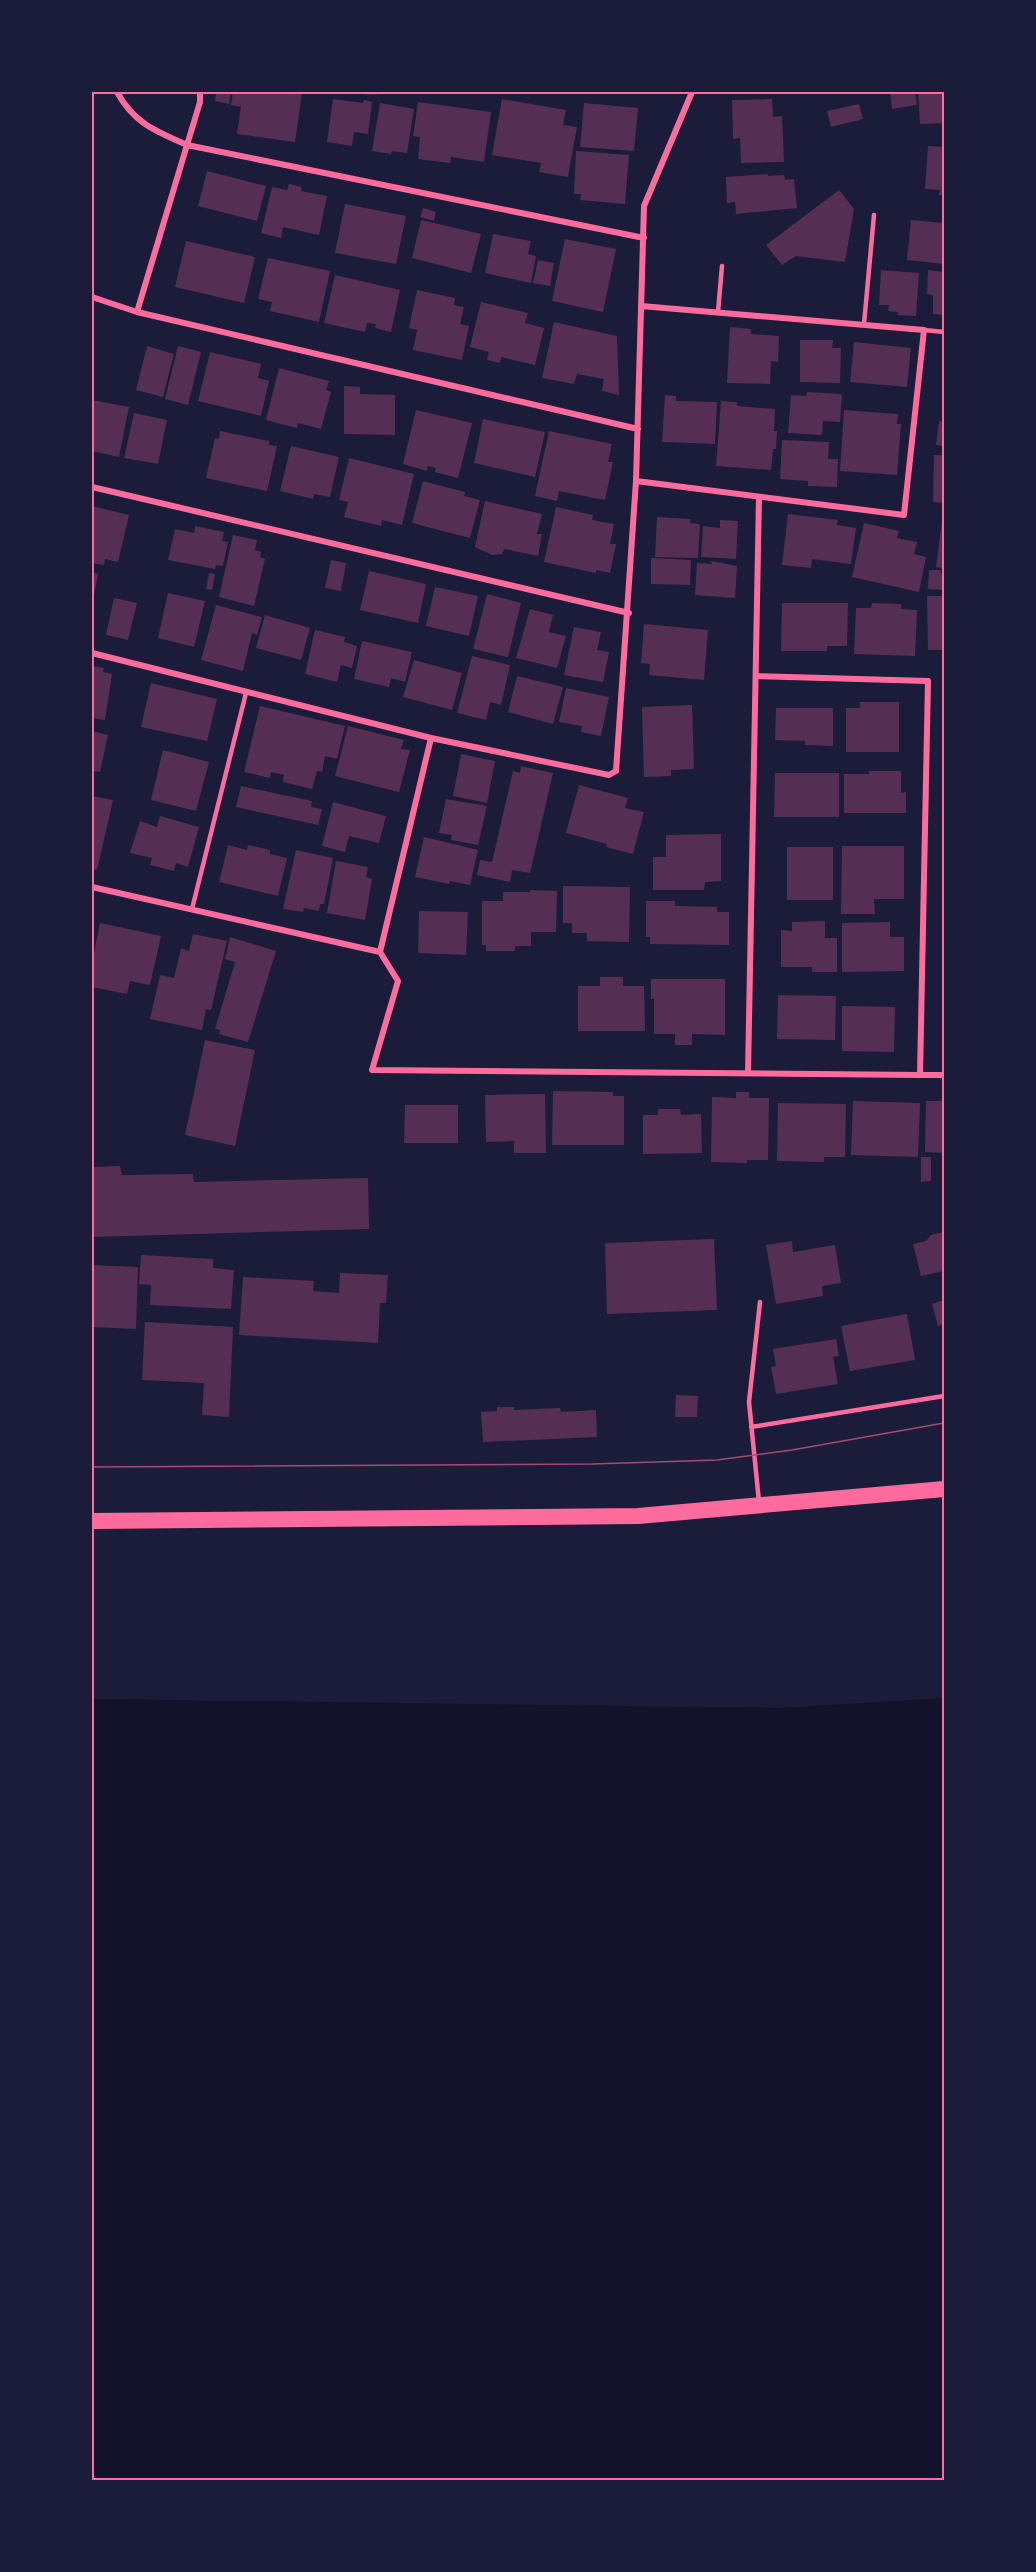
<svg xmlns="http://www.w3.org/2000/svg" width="1036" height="2572" viewBox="0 0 1036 2572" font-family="'Asap Condensed',sans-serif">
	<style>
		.water { fill: #12122b }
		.building { fill: #542f53 }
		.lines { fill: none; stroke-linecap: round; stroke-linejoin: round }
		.service { stroke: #ff6b9d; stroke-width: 4.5 }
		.minor { stroke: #ff6b9d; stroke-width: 6 }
		.trunk { stroke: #ff6b9d; stroke-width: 16 }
		.tram { stroke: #a44b75; stroke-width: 1.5 }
		.neatline { fill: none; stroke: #ff6b9d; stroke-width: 2 }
	</style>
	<rect width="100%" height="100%" fill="#1b1b3a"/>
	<path class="water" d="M944,1698V2480H92V1699L781,1708Z"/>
	<path class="building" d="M216,92H231L229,104L215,101Z
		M233,92L302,93L295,142L237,134L241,107L231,105Z
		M350,92H378L377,95L350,93Z
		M890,92H915L917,105L892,109Z
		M918,92H944V123L920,124Z
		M333,99L363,103L364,100L372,102L368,134L354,132L352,146L327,142Z
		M502,99L566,110L563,125L577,127L568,177L539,172L541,163L492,155Z
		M772,99L773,117L782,116L784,162L741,163L740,138L733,139L732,100Z
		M418,102L491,112L484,162L451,157L450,163L418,159L420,137L413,136Z
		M380,103L414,109L407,153L392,151L391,154L372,151Z
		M584,103L638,108L634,151L580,147Z
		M859,104L863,119L831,127L827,111Z
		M928,146L944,147V195H939L940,190L925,189Z
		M576,151L629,155L625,204L580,200L581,194H574Z
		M207,171L266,186L257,221L198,206Z
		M768,174V176L784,175L785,180L794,179L797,208L736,214L735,202L727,203L726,177Z
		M289,184L302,187L301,191L327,196L319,235L283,227L281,238L261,233L272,187L287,190Z
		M839,190L854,209L845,262L796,256L782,265L766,245Z
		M345,204L406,216L396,264L335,253Z
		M423,208L436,212L434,221L420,217Z
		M421,220L481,234L471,273L412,258Z
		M911,220L944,223V264L907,260Z
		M493,234L531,241L528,254L536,256L531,283L485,273Z
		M565,239L616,249L603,312L552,301Z
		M186,241L255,257L244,303L175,287Z
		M268,258L330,271L319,322L270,311L272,302L258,299Z
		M538,260L554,263L550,286L533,283Z
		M881,270L919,273L916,316L897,315L898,312L888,311L889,305H879Z
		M928,270L944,272V315L933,314V295L927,294Z
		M335,275L400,290L391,332L375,328L376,324L367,323L365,332L324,323Z
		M417,290L455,298L454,305L464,307L460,324L469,326L462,360L413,350L417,330L409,328Z
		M481,302L528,313L525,323L544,328L535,365L501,357L500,363L487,360L489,352L470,347Z
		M554,322L617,336L619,395L602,391L604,379L577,374L574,384L542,378Z
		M730,327L751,329V334L779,336L778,362L771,361L770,384L727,383Z
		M800,340H833L832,348H841L840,383L800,382Z
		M854,342L911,348L907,387L850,382Z
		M147,346L174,354L163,397L136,390Z
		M178,346L201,352L188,405L165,399Z
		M210,352L261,364L258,378L269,381L261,416L198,401Z
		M279,368L329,381L326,390L331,392L321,429L298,423L297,428L266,420Z
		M344,386L360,387V394L395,395V435L344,434Z
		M807,392L842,394L840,422L823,421L822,435L788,433L791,395L806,396Z
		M665,395L676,396V401L717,402L715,444L662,442Z
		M92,400L129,407L119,457L92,451Z
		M721,401L737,402V406L775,409L774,431H777L776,449H773L771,470L716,466Z
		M416,410L472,423L458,478L435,472L436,468L428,466L427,471L403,464Z
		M844,410L898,414L897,424H901L897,475L840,471Z
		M134,413L167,420L158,464L124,458Z
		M483,419L545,432L535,477L474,463Z
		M939,421L944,422V446L936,445Z
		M220,431L269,441V445L277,446L267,491L206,478L215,438L219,439Z
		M549,431L612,444L608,462H613L605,500L559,491L557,501L535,496Z
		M782,440L829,442L828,459H838L837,487L808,486V481L780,479Z
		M291,446L339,457L330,497L314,494L313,499L280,491Z
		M934,455H944V503L933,502Z
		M349,458L414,474L402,525L382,520L381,526L344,517L348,502L339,500Z
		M423,481L465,492L464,496L480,500L470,538L412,523Z
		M485,501L542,514L537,534H542L538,556L504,549L502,554L492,555L475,547Z
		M92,506L129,515L118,562L105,559L104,565L92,563Z
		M556,507L593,515L592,520L614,524L610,544H616L610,573L596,570V573L544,562Z
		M943,513H944V568L936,567Z
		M788,514L838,520L837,525L856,528L851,564L812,559L811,568L782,565Z
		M657,517L690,519V523L700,524L698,558L655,557Z
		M720,520L738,521L736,559L701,557L703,526L720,528Z
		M864,523L899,531L897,538L917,542L914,554L926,557L919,592L852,577Z
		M195,526L224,532L222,541L228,542L223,566L216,565L215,569L168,560L175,529L194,533Z
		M233,535L257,540L255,550L261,552L260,557L265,559L254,606L219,597Z
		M651,558L691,560L690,585L651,584Z
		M331,560L346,563L341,591L325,588Z
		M711,561L737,566L735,598L695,595L697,563L712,564Z
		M929,570H941V574H944V590L928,589Z
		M369,571L426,584L418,623L360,610Z
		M92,572L98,574L93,602H92Z
		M209,573L215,574L212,590L206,589Z
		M435,587L478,596L469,636L426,626Z
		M168,593L205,601L194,647L158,638Z
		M487,594L521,603L508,657L473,649Z
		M927,596H944V650H928Z
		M114,598L137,603L128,640L106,635Z
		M782,603H848L847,646H827V651H781Z
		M872,603L901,604V609L917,610L915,656L854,654L856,608H871Z
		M216,605L262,617L257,635L252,633L243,671L201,660Z
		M530,609L553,615L549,632L566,636L557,668L516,658Z
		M265,615L310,628L301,660L256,648Z
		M644,624L708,630L704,680L649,675L650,664L641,663Z
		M574,627L601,632L597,650L609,652L603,682L564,675Z
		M315,630L345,637L344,642L357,646L352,668L341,665L337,682L305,674Z
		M362,641L412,652L405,682L391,678L389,687L354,679Z
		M472,656L510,665L501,705L490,702L486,720L457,713Z
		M414,660L462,673L452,710L403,697Z
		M92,666L104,668L103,672L112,674L105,720L92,718Z
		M517,676L563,687L553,724L508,712Z
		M151,683L217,699L207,741L141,727Z
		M566,688L609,697L601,736L581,732L582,726L559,722Z
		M860,702H899V752H846V708H860Z
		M692,705L694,769L671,770V776L644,777L642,707Z
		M260,706L345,726L337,759L325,756L322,772L317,771L312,789L283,782L284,775L271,772L270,778L244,772Z
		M776,708H833V746L805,745V741L775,740Z
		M348,726L404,740L401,749L410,750L399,792L335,776Z
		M92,731L108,735L100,772L92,771Z
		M163,750L209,762L196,811L151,800Z
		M461,754L495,761L487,803L453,796Z
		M521,766L553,773L530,873L512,870L510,882L477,875L480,860L492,862L513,771L520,773Z
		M869,771H901V793L906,792V813H844V774H869Z
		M775,773H839V817H774Z
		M579,785L628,798L625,808L644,812L633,854L606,847L607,844L566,833Z
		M241,786L312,801L311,807L322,809L318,825L236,807Z
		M92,796L113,800L97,870L92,869Z
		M446,799L487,806L478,845L451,840L452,835L439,833Z
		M333,802L386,816L379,843L349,836L345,852L322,846Z
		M160,816L199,827L188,867L176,863L174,871L150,865L152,858L130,853L140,821L157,827Z
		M721,834V881L705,882L704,890H653V857H666V835Z
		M424,837L478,850L470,885L450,881L449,884L415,877Z
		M228,845L247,850L248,845L270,850V854L287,858L278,896L219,882Z
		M842,846H904V899H874L875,914H841Z
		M787,847H833V900H787Z
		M296,850L333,858L324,904H320L319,911L304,908L303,912L283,909Z
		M336,861L368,867L366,877L372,879L365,920L327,913Z
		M563,886L630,887L629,942L587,941V933H572V923H563Z
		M530,890L557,891L556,932H531V946H515V951H486V945H482V901H503V892H530Z
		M646,901H675V906L717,907V912H729V945L650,944V937H646Z
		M419,911L468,912L466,955L418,953Z
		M825,921V938H837V972H812V967H781V930L792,931V922Z
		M890,922V937H904V971L842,972V923Z
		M100,923L161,936L150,985L130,981L127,994L92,987V963Z
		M193,934L227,941L211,1010L206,1009L202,1030L150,1019L160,975L174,978L181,948L189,951Z
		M230,937L276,951L248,1042L219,1034L220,1030L215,1029L235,962L225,959Z
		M600,977H623V986H644L645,1031H578V986H600Z
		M651,979H725V1035L692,1034V1045H675V1034H654V999H651Z
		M778,995L836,996L835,1040L777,1039Z
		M842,1006L895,1007L894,1052L842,1051Z
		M205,1040L255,1050L235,1146L185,1135Z
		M553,1091L613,1092V1096H624V1145H552Z
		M736,1092H749V1098H769L768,1160H747V1163L711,1162L712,1097L736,1098Z
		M545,1094L546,1153H514V1141L486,1142L485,1095Z
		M853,1101L920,1103L918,1157L851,1155Z
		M926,1101H944V1153L925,1152Z
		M778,1103L846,1104L845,1157H824V1162L777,1161Z
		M405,1105H458V1143H404Z
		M658,1109H680L681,1115L701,1114L702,1153L643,1154V1115H658Z
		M921,1157H931V1181L921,1182Z
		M120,1166L122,1175L193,1174L194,1182L368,1178L369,1229L92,1237V1167Z
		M944,1232V1271L921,1276L913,1244L926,1241L931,1235Z
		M714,1239L717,1310L607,1314L605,1243Z
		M792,1241L793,1252L835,1245L841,1283L822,1286L823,1296L776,1304L766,1245Z
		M141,1255L213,1259V1268L234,1270L231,1309L150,1305L151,1285L139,1284Z
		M92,1265L138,1267L136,1329L92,1327Z
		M340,1273L388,1275L386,1303H380L378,1343L239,1335L243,1277L314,1281L313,1291L339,1293Z
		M944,1300V1324L938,1326L932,1304Z
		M907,1314L915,1360L850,1371L841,1326Z
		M145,1322L233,1327L229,1417L202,1415L204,1383L142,1380Z
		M836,1339L839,1356L833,1357L838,1384L776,1394L771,1367L776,1366L773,1349Z
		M676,1395L698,1396L697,1417H675Z
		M497,1407H514V1410L560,1408L561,1412L596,1410L597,1437L483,1442L481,1412L497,1411Z"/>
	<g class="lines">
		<path class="service" d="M718,312L722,266
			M864,324L874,215
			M924,330L944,332
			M192,909L246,693
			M751,1427L944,1396
			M759,1502L749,1402L760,1302"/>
		<path class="minor" d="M117,92C134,123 155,131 187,145L137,312
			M200,92V102L187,145L644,238
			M92,297L137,312L638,429
			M636,481L904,515L924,330L641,306
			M92,487L629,613
			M92,653L431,738L609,775L616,771L636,481L644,206L692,92
			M92,887L380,952L431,738
			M380,952L398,981L372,1070L920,1075L928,681L756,676
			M748,1073L759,497
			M920,1075H944"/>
		<path class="trunk" d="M92,1521L638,1516L944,1489"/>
		<path class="tram" d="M92,1467L592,1464L717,1460L792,1450L944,1423"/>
	</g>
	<rect width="1036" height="2572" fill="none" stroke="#1b1b3a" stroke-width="186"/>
	<rect x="93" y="93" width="850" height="2386" class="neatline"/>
</svg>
